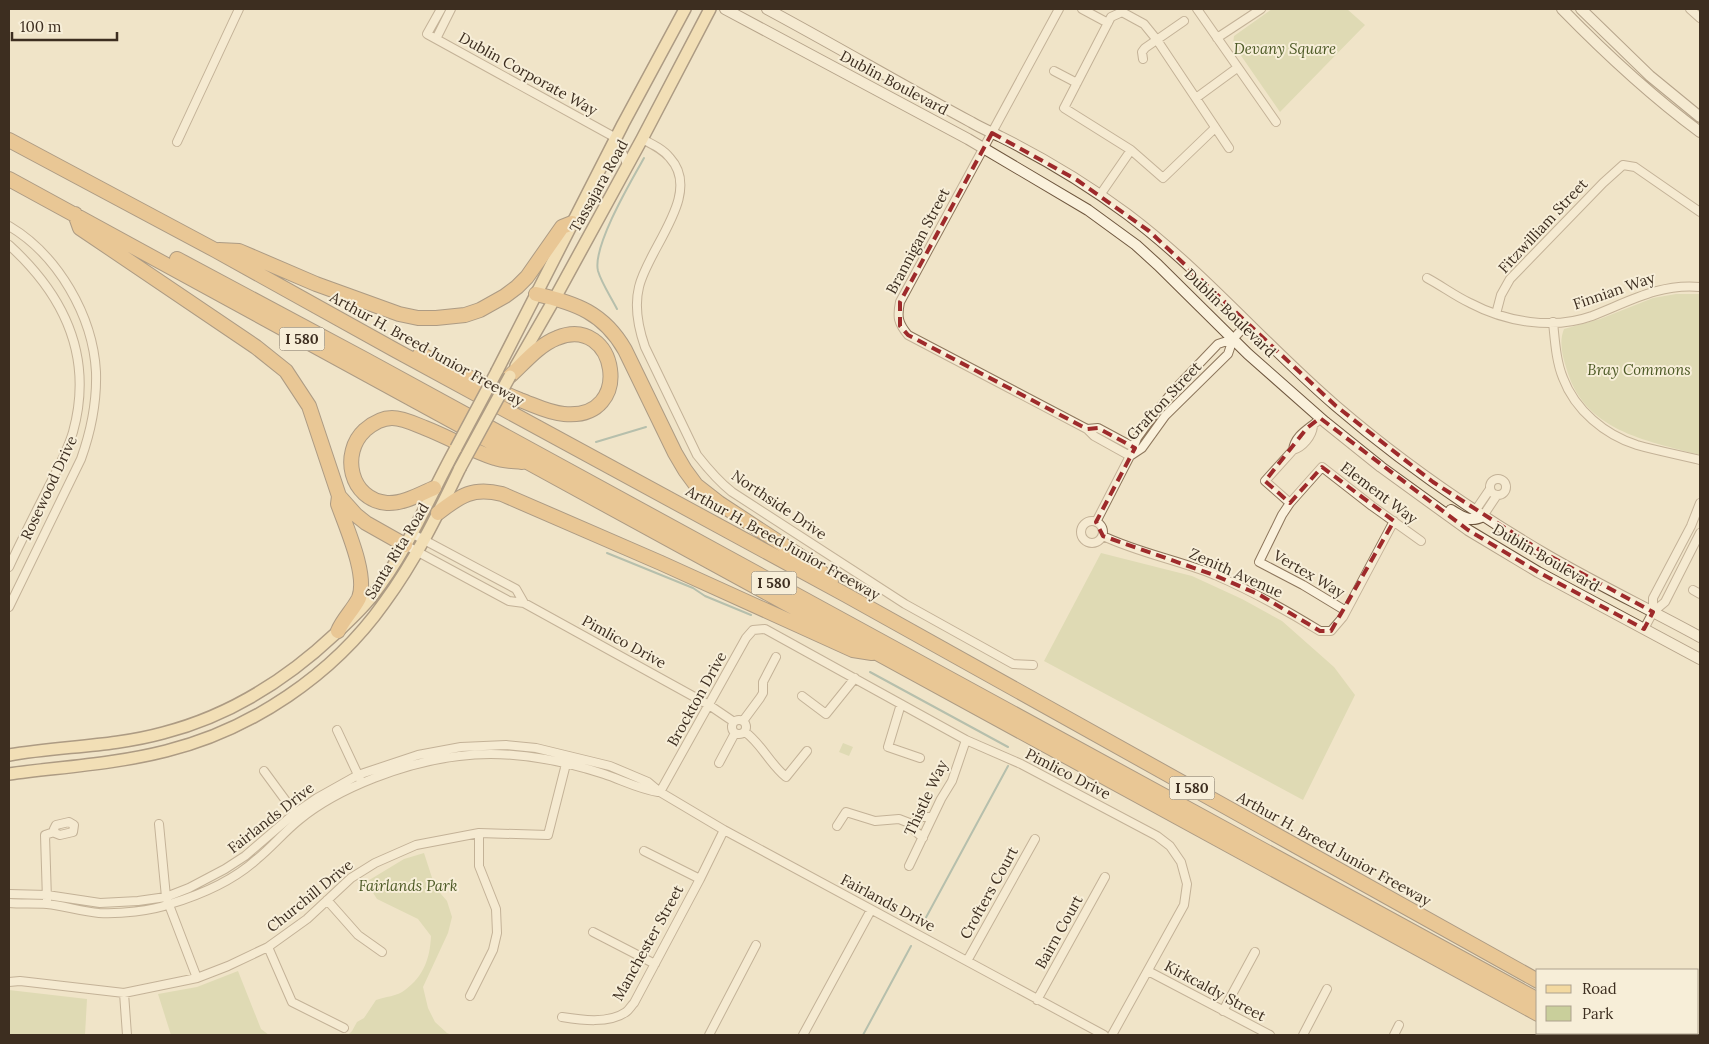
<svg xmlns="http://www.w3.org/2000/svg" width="1709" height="1044" viewBox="0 0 1709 1044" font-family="Lora,serif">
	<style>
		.green { fill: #c9cf9b }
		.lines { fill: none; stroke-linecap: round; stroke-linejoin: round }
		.stream { stroke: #6f938a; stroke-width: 2 }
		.street-casing { stroke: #8d765c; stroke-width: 10 }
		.secondary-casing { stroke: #6f573f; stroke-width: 12 }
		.primary-casing { stroke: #5b4430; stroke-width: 14 }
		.highway-casing { stroke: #5b4430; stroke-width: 16 }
		.street { stroke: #faf1dc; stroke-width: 8 }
		.secondary { stroke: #faf1dc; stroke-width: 10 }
		.primary { stroke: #f3d9a0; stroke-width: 11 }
		.highway { stroke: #e0a458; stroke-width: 14 }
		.primary-bridge-casing { stroke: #5b4430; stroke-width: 14; stroke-linecap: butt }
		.primary-bridge { stroke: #f3d9a0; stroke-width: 11 }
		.marked { fill: none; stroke: #9e2a2b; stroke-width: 4; stroke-dasharray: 10 6; stroke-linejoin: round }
		.labels { text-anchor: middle; stroke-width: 4; stroke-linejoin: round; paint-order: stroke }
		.shield { fill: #f7eed8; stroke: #756857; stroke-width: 1 }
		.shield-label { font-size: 14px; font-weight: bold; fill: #3d2e20 }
		.park-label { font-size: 15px; font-style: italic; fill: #4d5a26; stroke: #f7eed8 }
		.street-label { font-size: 15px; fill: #3d2e20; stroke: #f7eed8 }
	</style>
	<rect width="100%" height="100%" fill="#f0e4c8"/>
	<path class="green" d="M1272,9H1347L1365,25L1280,112L1233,44L1234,36Z
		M1676,294H1700V455C1645,440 1583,431 1566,367C1562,355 1559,341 1564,329L1600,319L1653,298Z
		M1101,553L1192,576L1242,599L1282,621L1334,667L1355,695L1303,800L1044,661Z
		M843,743L853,747L849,756L839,752Z
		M424,853L435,887L447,901L452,917L448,933L423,987L428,1008L435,1022L447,1033L452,1035H348L352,1031L357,1022L364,1018L376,1000C384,997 398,996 405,990C424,976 430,958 431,936L418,919L377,899L366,882L404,859Z
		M238,971L261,1029L269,1035H171L158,994L197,987Z
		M9,990L87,999L85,1035H9Z"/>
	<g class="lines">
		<path class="stream" d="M617,309C611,297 602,284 598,271C592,247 631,181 644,158
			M596,442L646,427
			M607,553L693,588L705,596L751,615
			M870,672L1008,747
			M923,923L1008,766
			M863,1035L911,946"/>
		<g class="street-casing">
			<path id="street" d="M441,9L427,34L616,138L627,164
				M1059,9L900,302C897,317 898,323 908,335L1087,429L1094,436L1130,456
				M1082,9L1108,23
				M1197,9L1276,122
				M1690,9L1700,18
				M1217,38L1261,9
				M436,39L451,9
				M1143,59L1142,52L1145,48L1184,21
				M1054,71L1077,83
				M1196,98L1237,68
				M1215,128L1163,178L1131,150L1064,108L1111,17L1122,12L1144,24L1157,40L1229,148
				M642,139C652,144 663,149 670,158C703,194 648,248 639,287C634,307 638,327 645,347L697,455C708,469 718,481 732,492L905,604L1013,664L1033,665
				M177,142L239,9
				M1100,195L1131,150
				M9,226C58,255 93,316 96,372C97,403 91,431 81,459L9,607
				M9,245C64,295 94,356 73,432C67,452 57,470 48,488C35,514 21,541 9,567
				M1427,278C1442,286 1455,296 1470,303C1506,322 1553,330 1592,316C1628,302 1660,283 1700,287
				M1496,314L1501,295L1510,279L1603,183L1623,165L1635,167L1700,212
				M1553,322C1555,341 1556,361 1563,378C1575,410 1605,435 1637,445C1658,451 1680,455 1700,460
				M1313,426C1312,436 1303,447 1293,450C1295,434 1311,428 1321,418
				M1087,429L1098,428L1137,449
				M1130,456L1142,448L1165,416L1228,354L1233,339
				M1490 487a8 8 0 1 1 16 0a8 8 0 1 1-16 0Z
				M1290,503L1265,481L1293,450
				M1475,511L1490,489
				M1483,516L1497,495
				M1081 532a11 11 0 1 1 22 0a11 11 0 1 1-22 0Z
				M1096,522L1130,456L1137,438L1155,413L1175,389L1218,344L1233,339L1247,324
				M411,533L516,589L524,603
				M1103,536C1139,553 1178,560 1215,575C1252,591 1286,610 1320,631H1331L1343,617L1394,521
				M405,545L509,601L524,603L709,705L734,722
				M1693,590L1700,594
				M1346,611L1303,585L1259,562L1282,515L1290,503L1322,467L1372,506L1421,541
				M1653,612V598L1691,526L1700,503
				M1644,629L1653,612L1665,602L1700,533
				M802,696L826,714L855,678
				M901,704L888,747L920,758
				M732 727a7 7 0 1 1 14 0a7 7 0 1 1-14 0Z
				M743,721L760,698L763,693V682L776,657
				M337,730L360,779
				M745,732C761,743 769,763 786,777L807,751
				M719,763L735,733
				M264,771L297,816
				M660,792L746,638L753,630L765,629L966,740L1021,764L1157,836L1170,846L1181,862L1187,884L1184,905L1112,1035
				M69,822L74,825L73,832L60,835L55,833L54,829L56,825Z
				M159,824L166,897L197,978
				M837,826L846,812L875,821L899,819L912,824
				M923,838L912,828V824L921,817H932
				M644,851L700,879
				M909,866L941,799L952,781L966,740
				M9,894L47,895L100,903L138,901L166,897L189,888L225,869L245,856L295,813L317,798L358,775L418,755L461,747L506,745L536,748L610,766L648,782L660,792L724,830L1104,1035
				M47,900L45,835L54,832
				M327,900L358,935L382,952
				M9,903C21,904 34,903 47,904C64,906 81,911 99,913C120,914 151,911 170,904C200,895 234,880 257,859C272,847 284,832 299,820C339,787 407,762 459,756C507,750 558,759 604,774C622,780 639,789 658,792
				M593,932L655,964
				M268,947L292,1002L344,1028
				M967,961L1035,839
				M1148,971L1270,1035
				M9,982L20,981L124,993L197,978L228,966L268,947L307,919L351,878L375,863L416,845L479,833L548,835L567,760
				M124,993L127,1035
				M470,996L493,950L497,933L496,909L479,866V833
				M1037,1000L1105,877
				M1223,1011L1255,952
				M562,1017C581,1020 609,1024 626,1012C629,1010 631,1006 634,1003L700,879L724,830
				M709,1035L756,945
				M803,1035L871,910
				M1303,1035L1327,989
				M1394,1035L1399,1025"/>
		</g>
		<g class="secondary-casing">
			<path id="secondary" d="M725,9L968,139L1088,210L1136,245L1158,265L1248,354L1325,422L1381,467L1468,530L1538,572L1700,659
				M767,9C836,46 902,85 971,122C981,128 991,132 1001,137C1045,159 1088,185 1127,214C1203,271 1265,345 1336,406C1401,462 1472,511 1545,554C1596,584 1649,609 1700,637
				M1562,9C1605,53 1650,95 1700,132
				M1581,9L1650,76L1700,117
				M1451,510C1462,517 1471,523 1483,516"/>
		</g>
		<g class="primary-casing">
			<path id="primary" d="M516,366L555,298L642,139L710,9
				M497,371L623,124L685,9
				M9,755C60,746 112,747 163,733C229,716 285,681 335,634C348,622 361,610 372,596C407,552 429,497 456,448
				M9,774C61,767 115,764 166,751C251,730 333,675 384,603C415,561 438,514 460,468"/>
		</g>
		<g class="highway-casing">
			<path id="highway" d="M9,140L215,250L395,350L846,595L1538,981
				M9,179L1538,1014
				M75,214L80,228L256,347L286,371L309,406L339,496L356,515L366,523L405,545
				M219,250L239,251L316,284L399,314L418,318H436L465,315L480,310L505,296L517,287L527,277L562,227L572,223
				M177,259L366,360L1538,1000
				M536,294C576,303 604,313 625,350L675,453L685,470L696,485L719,503L812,564L831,581
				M420,354C453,370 486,386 520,400C534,405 549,413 564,414C636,421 617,313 557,338C539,345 525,362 510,376
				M434,488C420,494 403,504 387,503C350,500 340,453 365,430C372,424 382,418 392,418C403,418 415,424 425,428C448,437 472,451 495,458C503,461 513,461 522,462
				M438,513C461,495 473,487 502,494L661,563L853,650L872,653
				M338,631C343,619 353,610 359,598C368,575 346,527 338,504L339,496
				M1572,1033L1577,1035
				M1597,1033L1601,1035
				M1636,1033L1641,1035"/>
		</g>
		<use href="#street" class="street"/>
		<use href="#secondary" class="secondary"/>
		<use href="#primary" class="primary"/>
		<use href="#highway" class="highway"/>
		<g class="primary-bridge-casing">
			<path id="primary-bridge" d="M456,448L497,371
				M460,468L510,376"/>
		</g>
		<use href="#primary-bridge" class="primary-bridge"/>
	</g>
	<path d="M0 0H1709V1044H0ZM992,133L1077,180L1149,231L1336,406L1433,482L1546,554L1653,612L1644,629L1538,572L1468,530L1320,418L1307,428L1265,481L1290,503L1322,467L1394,521L1331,631H1320L1260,595L1214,575L1103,536L1096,522L1135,448L1098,428L1087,429L908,335L900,326V302Z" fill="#f0e4c8" fill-opacity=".55" fill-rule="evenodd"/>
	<path class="marked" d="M992,133L1077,180L1149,231L1336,406L1433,482L1546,554L1653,612L1644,629L1538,572L1468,530L1320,418L1307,428L1265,481L1290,503L1322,467L1394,521L1331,631H1320L1260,595L1214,575L1103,536L1096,522L1135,448L1098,428L1087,429L908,335L900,326V302Z"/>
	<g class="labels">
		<g class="shield">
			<rect x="279.5" y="327.5" width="45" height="23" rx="4"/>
			<rect x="751.5" y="571.5" width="45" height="23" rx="4"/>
			<rect x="1169.5" y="776.5" width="45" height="23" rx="4"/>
		</g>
		<g class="shield-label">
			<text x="302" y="344">I 580</text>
			<text x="774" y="588">I 580</text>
			<text x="1192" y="793">I 580</text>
		</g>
		<g class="park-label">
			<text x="1285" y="54">Devany Square</text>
			<text x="1639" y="375">Bray Commons</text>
			<text x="408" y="891">Fairlands Park</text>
		</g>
		<g class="street-label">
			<text transform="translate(528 74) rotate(29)" y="5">Dublin Corporate Way</text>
			<text transform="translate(894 83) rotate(28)" y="5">Dublin Boulevard</text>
			<text transform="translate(599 186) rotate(-61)" y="5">Tassajara Road</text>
			<text transform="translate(1543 226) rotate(-47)" y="5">Fitzwilliam Street</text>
			<text transform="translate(918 241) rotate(-62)" y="5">Brannigan Street</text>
			<text transform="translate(1614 291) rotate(-19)" y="5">Finnian Way</text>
			<text transform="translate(1230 313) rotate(44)" y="5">Dublin Boulevard</text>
			<text transform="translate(427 349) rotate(29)" y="5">Arthur H. Breed Junior Freeway</text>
			<text transform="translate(1164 401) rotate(-47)" y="5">Grafton Street</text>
			<text transform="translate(49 488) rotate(-65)" y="5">Rosewood Drive</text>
			<text transform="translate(1379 493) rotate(37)" y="5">Element Way</text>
			<text transform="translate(779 505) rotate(34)" y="5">Northside Drive</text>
			<text transform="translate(783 543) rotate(29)" y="5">Arthur H. Breed Junior Freeway</text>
			<text transform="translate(397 551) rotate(-59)" y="5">Santa Rita Road</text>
			<text transform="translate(1546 558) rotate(30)" y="5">Dublin Boulevard</text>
			<text transform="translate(1236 573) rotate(24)" y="5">Zenith Avenue</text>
			<text transform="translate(1309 574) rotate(30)" y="5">Vertex Way</text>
			<text transform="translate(624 642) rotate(29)" y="5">Pimlico Drive</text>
			<text transform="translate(697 699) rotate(-61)" y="5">Brockton Drive</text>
			<text transform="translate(1068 774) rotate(27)" y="5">Pimlico Drive</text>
			<text transform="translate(926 798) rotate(-65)" y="5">Thistle Way</text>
			<text transform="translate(271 818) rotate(-38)" y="5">Fairlands Drive</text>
			<text transform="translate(1334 849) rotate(29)" y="5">Arthur H. Breed Junior Freeway</text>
			<text transform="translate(989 893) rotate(-61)" y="5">Crofters Court</text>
			<text transform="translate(310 896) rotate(-39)" y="5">Churchill Drive</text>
			<text transform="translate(888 903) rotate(28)" y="5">Fairlands Drive</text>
			<text transform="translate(1059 932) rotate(-61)" y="5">Bairn Court</text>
			<text transform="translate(648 943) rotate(-61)" y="5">Manchester Street</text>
			<text transform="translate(1215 991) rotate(28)" y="5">Kirkcaldy Street</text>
		</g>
	</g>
	<rect width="1709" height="1044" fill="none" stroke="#3d2e20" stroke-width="20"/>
	<rect x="1536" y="969" width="162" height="65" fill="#f7eed8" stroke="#ada18e"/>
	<rect x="1546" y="985" width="25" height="8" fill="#f3d9a0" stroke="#ada18e"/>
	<text x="1582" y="994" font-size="15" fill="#3d2e20">Road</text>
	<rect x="1546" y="1006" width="25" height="15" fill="#c9cf9b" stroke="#ada18e"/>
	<text x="1582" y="1019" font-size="15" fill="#3d2e20">Park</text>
	<path d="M12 32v8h105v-8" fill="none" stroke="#3d2e20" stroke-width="2.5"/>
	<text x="20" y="32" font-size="15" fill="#3d2e20" stroke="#f7eed8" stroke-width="4" paint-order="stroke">100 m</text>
</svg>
